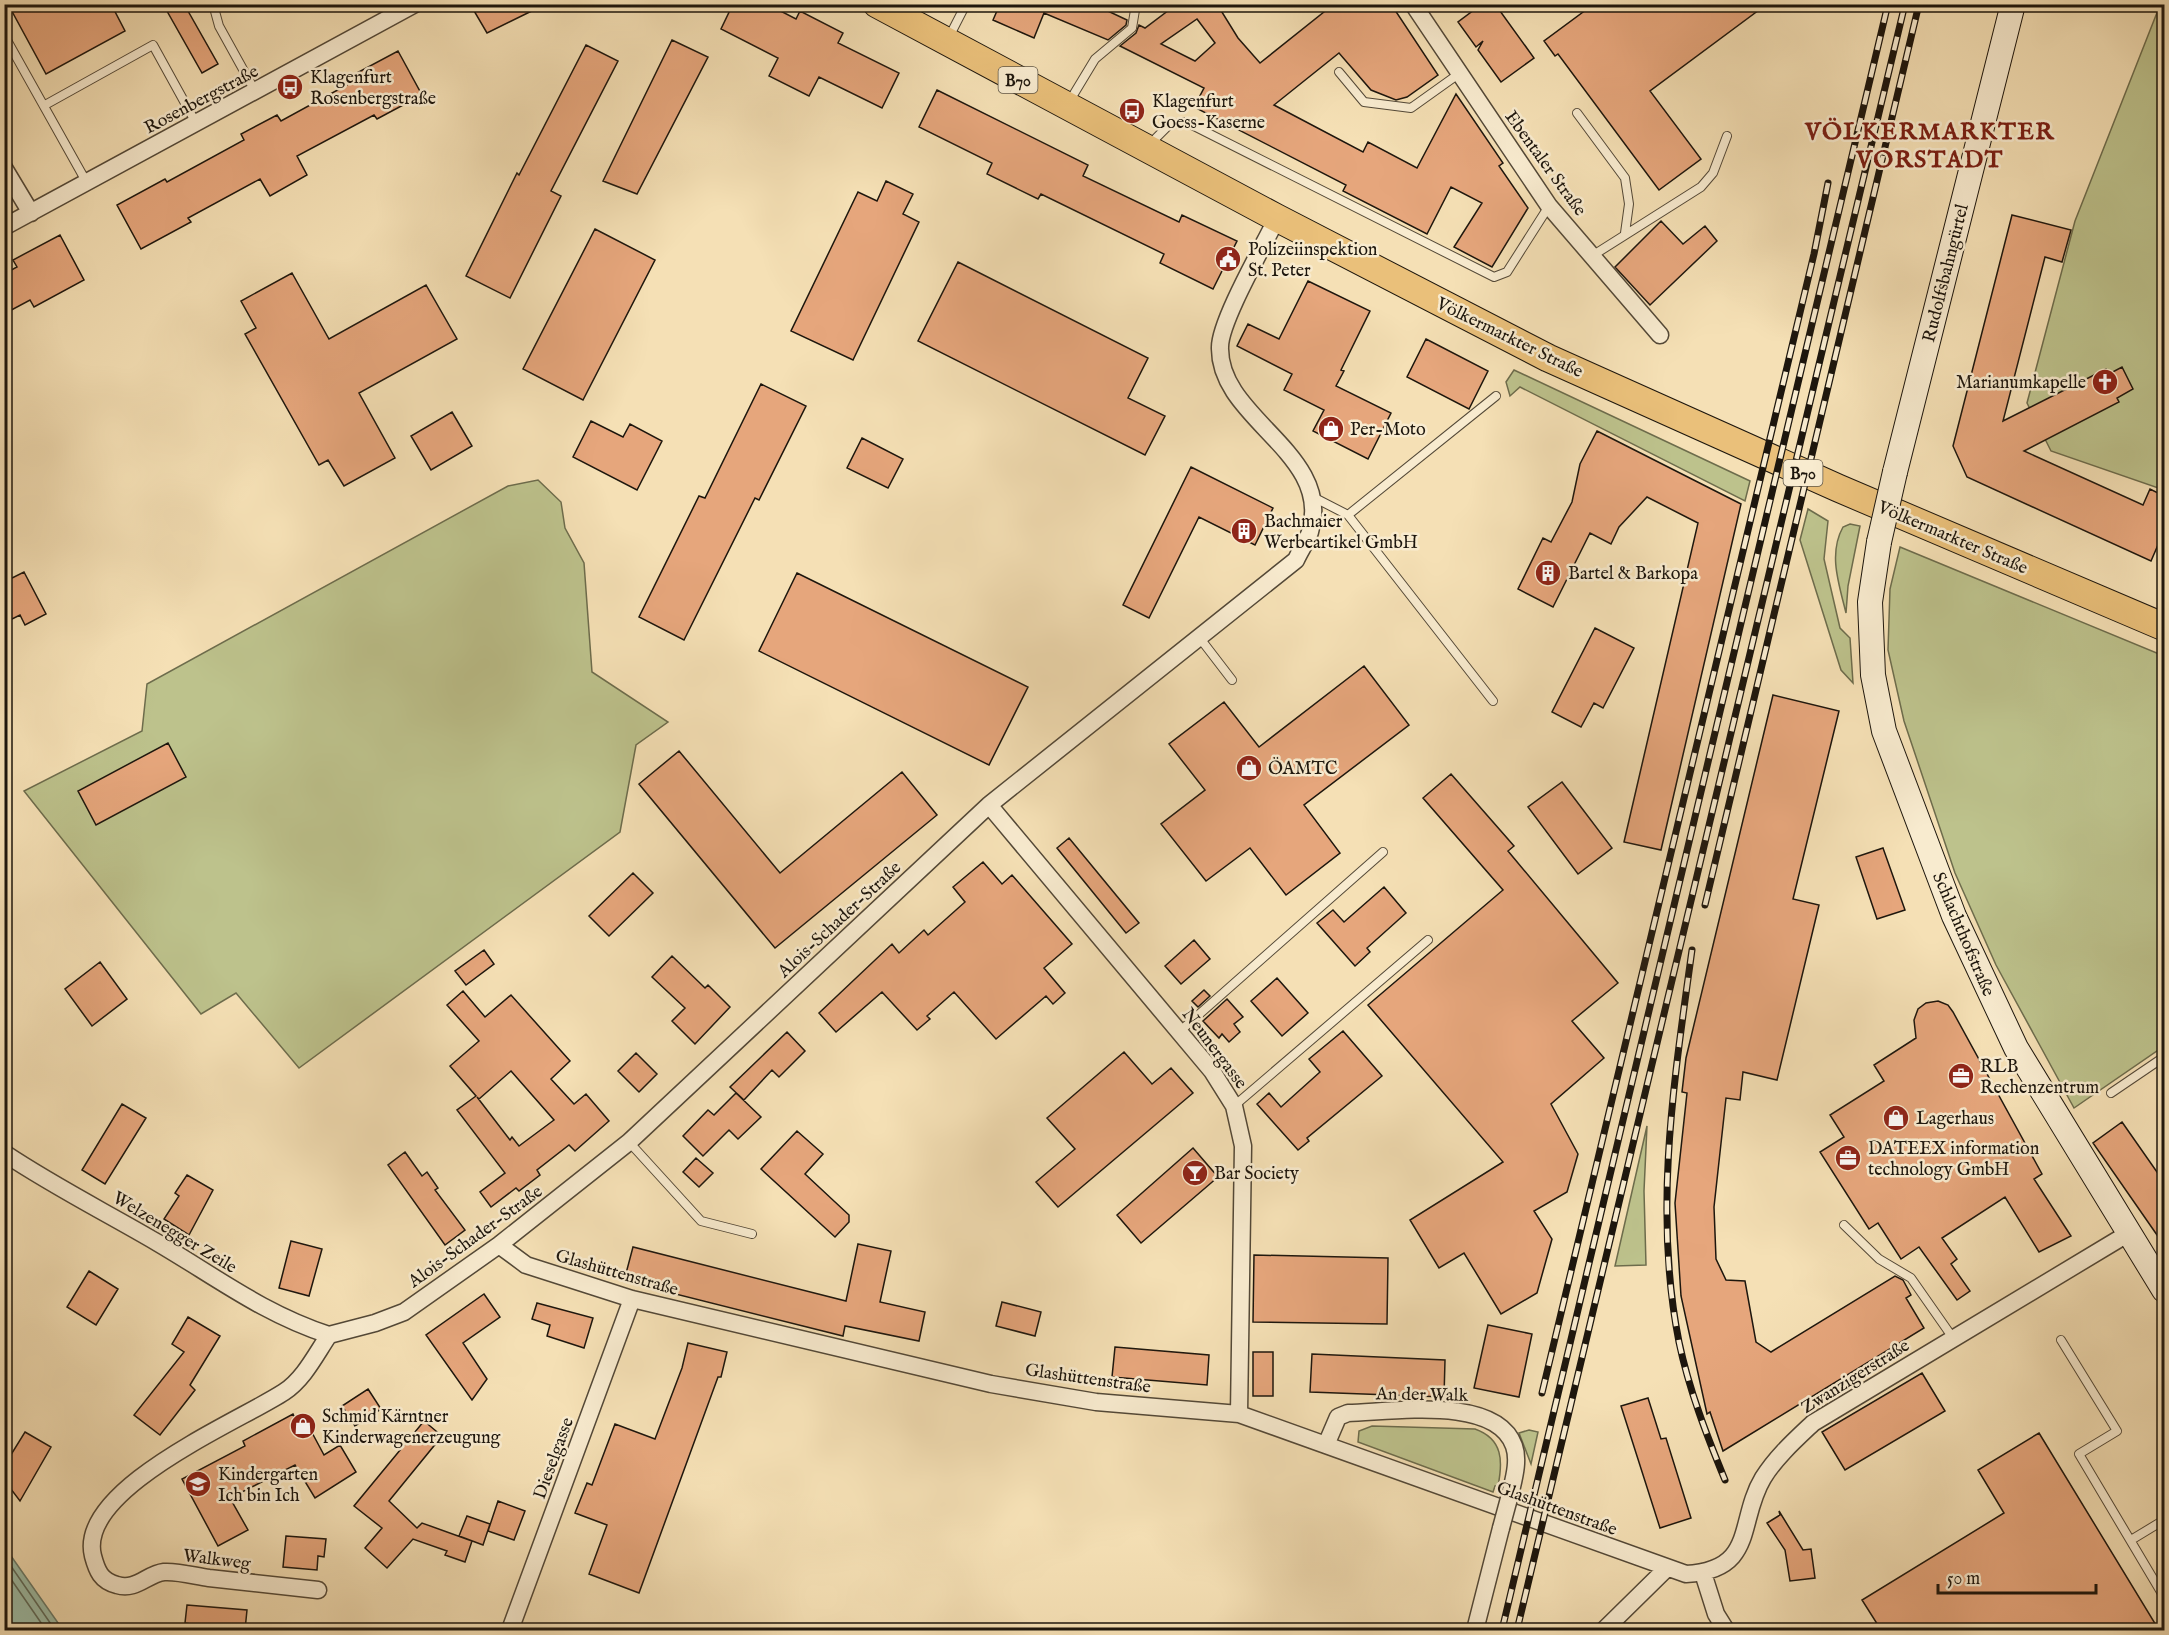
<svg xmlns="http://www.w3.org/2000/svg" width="2169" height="1635" viewBox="0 0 2169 1635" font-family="'IM FELL English',serif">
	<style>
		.green { fill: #bdc28c; stroke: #6d6c4c; stroke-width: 1.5 }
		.water { fill: #9dbea8; stroke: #6a7b6a; stroke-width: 1.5 }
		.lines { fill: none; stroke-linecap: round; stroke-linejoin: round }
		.shore { stroke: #5d6a5a; stroke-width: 1.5 }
		.building { fill: #e6a67c; stroke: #1d160d; stroke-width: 1.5; fill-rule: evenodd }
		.lane-casing { stroke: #534837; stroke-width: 10 }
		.street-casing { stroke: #534837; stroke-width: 19 }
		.secondary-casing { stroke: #1d160d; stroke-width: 26 }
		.primary-casing { stroke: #1d160d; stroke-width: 29 }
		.lane { stroke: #f8ebcf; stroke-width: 8 }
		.street { stroke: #f8ebcf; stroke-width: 16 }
		.secondary { stroke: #f8ebcf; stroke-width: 24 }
		.primary { stroke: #eac07a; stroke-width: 27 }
		.rail-casing { stroke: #1d160d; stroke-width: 7 }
		.rail { stroke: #f8ebcf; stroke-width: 4.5; stroke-dasharray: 14; stroke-linecap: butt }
		.street-bridge-casing { stroke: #534837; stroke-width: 19; stroke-linecap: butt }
		.secondary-bridge-casing { stroke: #1d160d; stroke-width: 26; stroke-linecap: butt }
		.street-bridge { stroke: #f8ebcf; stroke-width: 16 }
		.secondary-bridge { stroke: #f8ebcf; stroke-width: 24 }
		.labels { text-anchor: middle; stroke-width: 5; stroke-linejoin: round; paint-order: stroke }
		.shield { fill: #f8ebcf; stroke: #5f5647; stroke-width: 1.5 }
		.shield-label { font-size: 16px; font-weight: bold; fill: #1d160d }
		.poi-label { font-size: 18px; fill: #1d160d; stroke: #f8ebcf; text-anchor: start }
		.street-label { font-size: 18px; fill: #1d160d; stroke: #f8ebcf }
		.district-label { font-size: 24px; font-weight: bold; letter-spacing: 1.5px; fill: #7a1f14; stroke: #f8ebcf }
	</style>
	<rect width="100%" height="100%" fill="#f5e0b5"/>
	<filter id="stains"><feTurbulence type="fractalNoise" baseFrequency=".00333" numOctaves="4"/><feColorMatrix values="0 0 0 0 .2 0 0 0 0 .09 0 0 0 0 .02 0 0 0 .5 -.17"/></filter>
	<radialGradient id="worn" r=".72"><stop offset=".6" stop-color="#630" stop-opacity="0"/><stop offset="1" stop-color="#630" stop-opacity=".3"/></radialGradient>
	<path class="green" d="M2160,5H2164V490L2051,451L2027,403L2075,221Z
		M1514,370L1750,481L1745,501L1520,387L1510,396L1506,382Z
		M538,480L561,502L565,528L584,563L592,672L668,722L636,745L620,832L299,1068L236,993L201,1014L24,791L142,731L147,684L508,486Z
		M1808,509L1828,521L1824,559L1840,628L1850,638L1853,683L1841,670L1800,540Z
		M1850,524L1860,526L1848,586L1846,613C1839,584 1828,554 1843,527Z
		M1900,547L2164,656V1046L2074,1108L1996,965L1955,873L1904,721L1888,650L1890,589Z
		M1647,1126L1644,1191L1646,1265L1615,1266Z
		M1372,1426L1475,1429C1503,1439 1503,1461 1498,1486H1495L1493,1492L1358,1442L1359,1431Z
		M1529,1430L1538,1432L1531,1464L1519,1433Z"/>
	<path class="water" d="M4,1546L63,1630H16L5,1613Z"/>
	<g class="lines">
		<path class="shore" d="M4,1556L55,1630
			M4,1569L46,1630"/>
	</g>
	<path class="building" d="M8,4H111L125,31L46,74Z
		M163,4H184L218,64L202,73Z
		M470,4H546L487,33Z
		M733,4H767L796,19L800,11L843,33L838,43L899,73L882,108L819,77L809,96L769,76L778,58L721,29Z
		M1000,4H1093L1127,20L1126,25L1108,40L1044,13L1034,38L993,20Z
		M1177,4H1217L1238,38L1260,63L1334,4H1391L1438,75L1407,97L1396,100L1371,90L1339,53L1274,105L1363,152L1368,142L1417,168L1456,94L1503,163L1499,166L1528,208L1492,267L1454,247L1482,203L1451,187L1427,234L1343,191L1346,185L1194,107L1204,88L1120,46L1136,33L1139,25L1145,28ZM1197,19L1215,43L1195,61L1161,44Z
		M1482,4H1495L1534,58L1501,82L1478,50L1483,41L1476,47L1458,22Z
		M1594,4H1767L1650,91L1701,159L1659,190L1558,54L1555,56L1544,41Z
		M672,40L708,57L637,194L603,181Z
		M586,45L618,61L551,191L561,196L510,298L466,276L517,173L519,175Z
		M398,51L422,95L377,119L374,115L297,156L307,175L270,196L260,179L188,218L191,222L141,249L117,205L165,179L167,182L244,140L241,134L277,115L281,121L356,80L353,75Z
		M937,90L1088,165L1083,176L1179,222L1182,215L1237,241L1213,289L1160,263L1164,254L1041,194L1038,199L987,174L992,163L919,127Z
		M886,181L913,194L903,214L919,222L853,360L791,331L858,192L877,201Z
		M2012,215L2071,230L2062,262L2045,257L2003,421L2106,369L2109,374L2122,367L2133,389L2117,398L2119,402L2024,451L2143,505L2150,489L2164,496V531L2151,561L1967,477L1953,446Z
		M1661,221L1683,244L1705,226L1717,241L1650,305L1615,267Z
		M595,229L655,260L583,400L523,369Z
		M60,235L84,280L34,307L30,300L4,314V274L17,267L13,260Z
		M958,262L1148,358L1128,398L1165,416L1145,455L918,341Z
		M292,273L329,339L426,285L457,339L359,393L395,458L344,486L328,460L319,465L245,334L256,328L241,301Z
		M1308,281L1370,311L1341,370L1344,371L1336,386L1391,413L1368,459L1313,431L1324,410L1284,390L1292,374L1237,346L1248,324L1279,339Z
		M1426,339L1488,371L1469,409L1407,377Z
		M761,384L806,406L759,500L755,498L684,640L639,617L699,496L705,498Z
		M452,412L472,446L431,470L411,436Z
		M591,421L623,437L630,424L662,441L637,490L573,457Z
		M1597,431L1741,504L1661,850L1624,842L1698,523L1647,497L1619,527L1611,544L1590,533L1553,607L1518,589L1543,538L1551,542L1572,502L1580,464Z
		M862,438L903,459L888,488L847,468Z
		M1191,467L1273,508L1255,545L1199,517L1149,618L1123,605Z
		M24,572L46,614L25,625L20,615L4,623V582Z
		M797,573L1028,687L989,765L759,651Z
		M1595,628L1634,648L1603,708L1594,703L1581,727L1552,712Z
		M1364,666L1409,725L1304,805L1340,853L1286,895L1250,848L1206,881L1161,824L1205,790L1169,744L1224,702L1259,747Z
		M1773,695L1839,711L1793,899L1819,905L1777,1080L1743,1072L1740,1100L1726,1098L1714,1207L1716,1259L1726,1280L1745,1281L1756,1342L1771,1352L1895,1276L1903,1280L1911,1295L1906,1298L1924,1328L1723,1451L1710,1412L1707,1414L1681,1296L1675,1203L1687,1093L1682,1092L1686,1058Z
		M168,743L186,777L96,825L78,791Z
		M679,751L780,873L902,772L937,815L775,948L639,784Z
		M1451,774L1514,846L1508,851L1618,983L1572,1021L1604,1058L1551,1104L1578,1154L1567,1192L1534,1211L1552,1239L1537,1293L1501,1314L1464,1253L1439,1268L1410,1220L1503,1162L1368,1005L1503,890L1423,798Z
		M1562,782L1612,848L1578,874L1528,807Z
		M1069,838L1139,923L1126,933L1057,848Z
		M1883,848L1905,910L1877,919L1856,857Z
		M983,862L1002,884L1012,875L1072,944L1044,968L1065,993L1053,1004L1046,996L996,1039L954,992L927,1016L930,1019L917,1030L882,992L836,1032L819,1013L892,944L899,953L924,930L928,935L965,902L953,887Z
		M633,873L653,893L609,936L589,916Z
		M1384,887L1406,913L1367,948L1370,952L1355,966L1317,923L1333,910L1344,922Z
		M1194,940L1210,959L1181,984L1165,966Z
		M484,950L494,964L466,985L455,971Z
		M672,956L705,988L708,985L730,1007L695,1044L672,1021L685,1008L652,977Z
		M100,962L127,999L92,1026L65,989Z
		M1277,978L1308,1013L1282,1036L1251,1001Z
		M1204,990L1210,996L1198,1007L1192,1001Z
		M463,991L485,1017L511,995L570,1061L551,1079L574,1104L586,1094L609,1121L575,1151L569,1145L537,1170L540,1175L519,1191L516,1188L491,1207L480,1192L505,1173L457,1110L476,1096L450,1066L479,1041L447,1005ZM511,1071L554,1120L519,1146L512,1137L510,1140L477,1097L479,1099Z
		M1227,999L1243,1017L1234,1024L1240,1032L1229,1042L1222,1034L1219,1038L1203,1021Z
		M1938,1001L1948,1005L1953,1012L2042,1174L2034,1179L2071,1236L2039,1252L2005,1197L1942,1238L1957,1259L1951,1264L1970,1291L1957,1300L1919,1247L1901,1259L1878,1223L1869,1229L1820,1152L1844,1137L1830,1115L1884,1081L1874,1065L1916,1038L1914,1020L1918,1009L1926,1003Z
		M1343,1031L1382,1076L1307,1138L1309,1141L1298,1150L1257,1104L1269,1093L1281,1107L1320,1072L1309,1059Z
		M787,1032L805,1051L779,1077L772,1070L744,1100L730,1087Z
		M1124,1052L1152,1084L1171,1068L1193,1093L1058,1207L1036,1182L1075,1149L1047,1118Z
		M636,1053L657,1074L639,1092L618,1071Z
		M736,1093L761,1117L738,1139L729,1130L703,1156L683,1136L708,1110L714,1115Z
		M122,1104L146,1118L105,1184L82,1170Z
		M2122,1122L2164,1182V1245L2093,1143Z
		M797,1131L823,1154L805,1174L849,1215V1222L835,1237L761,1169Z
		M1193,1148L1218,1177L1141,1243L1117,1215Z
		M405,1152L422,1176L427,1172L438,1188L435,1190L465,1230L445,1245L388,1165Z
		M696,1158L713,1173L699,1187L683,1172Z
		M187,1175L213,1190L189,1235L164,1219L179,1196L175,1193Z
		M291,1241L322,1249L309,1296L279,1288Z
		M858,1244L891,1251L880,1302L925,1312L919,1341L845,1326L843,1336L624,1281L633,1247L846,1301Z
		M1254,1255L1388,1258L1387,1324L1253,1322Z
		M89,1271L118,1289L96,1325L67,1307Z
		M484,1294L500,1317L463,1343L487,1379L472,1400L426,1335Z
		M1002,1302L1041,1312L1035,1336L996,1326Z
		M537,1303L593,1318L584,1348L547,1336L550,1325L532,1319Z
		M188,1317L220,1336L190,1385L195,1390L160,1435L134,1415L184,1352L172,1344Z
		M1488,1325L1532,1334L1519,1397L1474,1388Z
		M688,1343L727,1352L721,1377H718L639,1593L589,1574L607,1525L575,1513L587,1483L592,1485L615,1424L655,1439L682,1368Z
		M1115,1347L1209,1355L1207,1385L1112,1377Z
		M1253,1352H1273V1396H1253Z
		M1312,1354L1445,1360L1444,1397L1310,1392Z
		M1922,1373L1945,1411L1845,1470L1822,1432Z
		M368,1389L381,1409L355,1426L342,1406Z
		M1648,1398L1661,1439L1666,1438L1691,1518L1660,1528L1621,1406Z
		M293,1414L295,1418L302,1414L324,1455L340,1445L356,1472L315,1498L295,1465L230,1498L248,1530L218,1546L182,1479L245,1446L243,1441Z
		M424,1421L442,1436L389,1501L417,1528L422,1523L472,1541L465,1562L445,1555L447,1551L413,1539L387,1568L365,1548L382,1528L354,1506Z
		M25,1432L51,1447L20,1501L4,1480V1466Z
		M2039,1433L2159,1630H1881L1862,1600L2004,1513L1978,1470Z
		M498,1501L525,1511L514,1540L488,1531Z
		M1779,1511L1803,1550L1811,1549L1815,1578L1790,1581L1785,1550L1767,1523L1780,1515Z
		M467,1516L490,1524L483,1545L459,1536Z
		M286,1536L326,1539L324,1557L318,1556L317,1570L283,1567Z
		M187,1605L247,1610L245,1630H202V1626L185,1623Z"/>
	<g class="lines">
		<g class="lane-casing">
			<path id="lane" d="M213,4L219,26L255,91
				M4,35L87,183
				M948,39L966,4
				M1339,72L1364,102L1411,108L1460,73
				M1069,102L1095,59L1132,28L1136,4
				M45,105L153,45L196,123
				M1577,113L1625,178L1629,204L1625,233
				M1150,144L1169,125L1186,122L1494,277L1507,272L1549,206
				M1592,256L1701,187L1713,173L1727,136
				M1313,497L1348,515L1493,701
				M1348,515L1496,396
				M1199,637L1232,680
				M1179,1032L1383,852
				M2111,1093L2164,1057
				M1234,1106L1428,940
				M629,1142L701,1221L752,1234
				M1844,1225L1879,1259L1911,1278L1953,1338
				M2061,1340L2117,1431L2079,1454L2164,1597
				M2131,1540L2164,1520"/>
		</g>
		<g class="street-casing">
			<path id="street" d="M1413,4L1549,206L1660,335
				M4,168L31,213
				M4,227L415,4
				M989,805L1212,1071L1234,1106L1243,1146L1239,1414
				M4,1153C53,1186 107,1213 158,1243C216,1277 264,1314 329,1335
				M499,1245L526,1265L632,1299L991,1384L1096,1402L1239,1414L1686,1574C1757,1570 1737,1521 1763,1478C1776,1457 1795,1440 1813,1423L2129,1233
				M1326,1445L1338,1417L1348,1413C1392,1412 1496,1395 1514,1446C1519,1460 1514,1478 1511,1491
				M1703,1573L1716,1614L1726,1630
				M318,1590C282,1586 246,1582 209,1578C195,1576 178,1571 164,1572C147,1574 136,1591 117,1585C101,1581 97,1571 93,1556C76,1489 240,1421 284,1392C304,1379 316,1354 329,1335L375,1323L404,1312L499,1245L629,1142L989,805L1296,560C1300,551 1307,541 1310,532C1334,453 1218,419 1220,347C1220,321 1264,245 1277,218
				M510,1630L632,1299
				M1475,1630L1501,1528
				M1604,1630L1666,1569"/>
		</g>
		<g class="secondary-casing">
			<path id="secondary" d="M1895,472L2013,4
				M1879,542L1870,602L1873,675L1884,731L1954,916L2016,1048L2164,1290"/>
		</g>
		<g class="primary-casing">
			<path id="primary" d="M877,4L1277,218L1548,358L1838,488L2164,627"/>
		</g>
		<use href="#lane" class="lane"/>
		<use href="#street" class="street"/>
		<use href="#secondary" class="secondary"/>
		<use href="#primary" class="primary"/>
		<g class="rail-casing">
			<path id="rail" d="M1705,905L1919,4
				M1692,950C1674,1081 1653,1211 1679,1342C1689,1390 1707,1436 1725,1480
				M1542,1393L1814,254L1828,183
				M1502,1630L1888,4
				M1517,1630L1905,4"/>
		</g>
		<use href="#rail" class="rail"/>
		<g class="street-bridge-casing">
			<path id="street-bridge" d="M1501,1528L1511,1491"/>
		</g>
		<g class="secondary-bridge-casing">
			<path id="secondary-bridge" d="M1879,542L1895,472"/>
		</g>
		<use href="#street-bridge" class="street-bridge"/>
		<use href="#secondary-bridge" class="secondary-bridge"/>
	</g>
	<defs>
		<g id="bus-disc" transform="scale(1.35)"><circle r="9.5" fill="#8f2418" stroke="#f8ebcf"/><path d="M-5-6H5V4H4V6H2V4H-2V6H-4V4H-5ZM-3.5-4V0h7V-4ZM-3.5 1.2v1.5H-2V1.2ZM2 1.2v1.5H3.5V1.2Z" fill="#fff"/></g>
		<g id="civic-disc" transform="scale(1.35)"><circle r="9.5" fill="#8f2418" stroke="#f8ebcf"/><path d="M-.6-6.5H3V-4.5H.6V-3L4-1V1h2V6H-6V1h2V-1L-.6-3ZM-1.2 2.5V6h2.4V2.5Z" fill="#fff"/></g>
		<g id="church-disc" transform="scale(1.35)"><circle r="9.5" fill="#8f2418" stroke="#f8ebcf"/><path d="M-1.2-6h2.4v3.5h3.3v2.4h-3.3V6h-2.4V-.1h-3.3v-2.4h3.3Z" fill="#fff"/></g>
		<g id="shop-disc" transform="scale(1.35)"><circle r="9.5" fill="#8f2418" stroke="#f8ebcf"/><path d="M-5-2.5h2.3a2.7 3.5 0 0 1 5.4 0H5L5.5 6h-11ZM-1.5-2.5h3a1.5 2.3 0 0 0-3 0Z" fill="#fff"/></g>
		<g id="building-disc" transform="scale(1.35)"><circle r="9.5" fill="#8f2418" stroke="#f8ebcf"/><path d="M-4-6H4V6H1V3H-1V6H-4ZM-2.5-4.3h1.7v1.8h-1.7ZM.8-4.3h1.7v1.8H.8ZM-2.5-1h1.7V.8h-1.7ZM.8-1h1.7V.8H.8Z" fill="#fff"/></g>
		<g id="office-disc" transform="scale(1.35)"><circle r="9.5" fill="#8f2418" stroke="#f8ebcf"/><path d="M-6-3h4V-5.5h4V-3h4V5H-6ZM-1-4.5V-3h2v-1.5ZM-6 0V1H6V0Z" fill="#fff"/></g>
		<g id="bar-disc" transform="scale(1.35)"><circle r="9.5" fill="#8f2418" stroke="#f8ebcf"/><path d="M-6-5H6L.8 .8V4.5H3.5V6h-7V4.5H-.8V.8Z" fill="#fff"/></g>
		<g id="school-disc" transform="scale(1.35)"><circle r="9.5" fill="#8f2418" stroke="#f8ebcf"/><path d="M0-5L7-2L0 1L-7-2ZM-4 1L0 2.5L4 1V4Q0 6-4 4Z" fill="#fff"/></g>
	</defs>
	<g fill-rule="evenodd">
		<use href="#bus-disc" x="290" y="87"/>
		<use href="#bus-disc" x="1132" y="111"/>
		<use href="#civic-disc" x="1228" y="259"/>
		<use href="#church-disc" x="2105" y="382"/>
		<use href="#shop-disc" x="1331" y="429"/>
		<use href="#building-disc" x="1244" y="531"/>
		<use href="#building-disc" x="1548" y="573"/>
		<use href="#shop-disc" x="1249" y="768"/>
		<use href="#office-disc" x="1961" y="1076"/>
		<use href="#shop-disc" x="1896" y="1118"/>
		<use href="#office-disc" x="1848" y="1158"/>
		<use href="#bar-disc" x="1195" y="1173"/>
		<use href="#shop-disc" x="303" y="1426"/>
		<use href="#school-disc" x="198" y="1484"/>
	</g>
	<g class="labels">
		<g class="shield">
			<rect x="998.5" y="67" width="39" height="26" rx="4.5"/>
			<rect x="1783.5" y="460" width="39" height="26" rx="4.5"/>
		</g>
		<g class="shield-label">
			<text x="1018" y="86">B70</text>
			<text x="1803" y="479">B70</text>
		</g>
		<g class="poi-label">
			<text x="310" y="83">Klagenfurt<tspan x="310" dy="21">Rosenbergstraße</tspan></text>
			<text x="1152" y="107">Klagenfurt<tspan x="1152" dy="21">Goess-Kaserne</tspan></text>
			<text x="1248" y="255">Polizeiinspektion<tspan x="1248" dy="21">St. Peter</tspan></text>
			<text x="2086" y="388" text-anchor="end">Marianumkapelle</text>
			<text x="1350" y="435">Per-Moto</text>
			<text x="1264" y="527">Bachmaier<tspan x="1264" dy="21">Werbeartikel GmbH</tspan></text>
			<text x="1568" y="579">Bartel &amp; Barkopa</text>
			<text x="1268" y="774">ÖAMTC</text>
			<text x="1980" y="1072">RLB<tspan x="1980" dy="21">Rechenzentrum</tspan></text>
			<text x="1916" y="1124">Lagerhaus</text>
			<text x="1868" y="1154">DATEEX information<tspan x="1868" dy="21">technology GmbH</tspan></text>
			<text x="1214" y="1179">Bar Society</text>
			<text x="322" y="1422">Schmid Kärntner<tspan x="322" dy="21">Kinderwagenerzeugung</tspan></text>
			<text x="218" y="1480">Kindergarten<tspan x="218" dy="21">Ich bin Ich</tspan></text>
		</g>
		<g class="street-label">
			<text transform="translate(201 99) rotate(-28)" y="6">Rosenbergstraße</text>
			<text transform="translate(1546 163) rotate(54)" y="6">Ebentaler Straße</text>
			<text transform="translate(1945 273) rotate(-76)" y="6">Rudolfsbahngürtel</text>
			<text transform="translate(1510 337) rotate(26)" y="6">Völkermarkter Straße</text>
			<text transform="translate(1953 537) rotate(23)" y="6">Völkermarkter Straße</text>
			<text transform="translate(839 919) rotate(-43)" y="6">Alois-Schader-Straße</text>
			<text transform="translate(1964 934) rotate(67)" y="6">Schlachthofstraße</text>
			<text transform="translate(1215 1048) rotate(53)" y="6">Neunergasse</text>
			<text transform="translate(175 1232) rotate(31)" y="6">Welzenegger Zeile</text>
			<text transform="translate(475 1236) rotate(-36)" y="6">Alois-Schader-Straße</text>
			<text transform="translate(617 1272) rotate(16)" y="6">Glashüttenstraße</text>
			<text transform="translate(1855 1376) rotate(-32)" y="6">Zwanzigerstraße</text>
			<text transform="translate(1088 1378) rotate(8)" y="6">Glashüttenstraße</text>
			<text transform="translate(1422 1394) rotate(1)" y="6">An der Walk</text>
			<text transform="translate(553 1458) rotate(-70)" y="6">Dieselgasse</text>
			<text transform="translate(1557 1508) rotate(20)" y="6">Glashüttenstraße</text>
			<text transform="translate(217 1559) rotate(7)" y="6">Walkweg</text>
		</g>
		<g class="district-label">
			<text x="1930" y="139">VÖLKERMARKTER<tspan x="1930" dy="28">VORSTADT</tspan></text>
		</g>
	</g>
	<rect width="2169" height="1635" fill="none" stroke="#f5e0b5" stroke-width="24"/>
	<rect x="6" y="6" width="2157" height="1623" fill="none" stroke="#1d160d" stroke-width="3"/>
	<rect x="12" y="12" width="2145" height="1611" fill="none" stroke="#1d160d" stroke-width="1.5"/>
	<path d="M1938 1584v9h158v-9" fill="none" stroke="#1d160d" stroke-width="3"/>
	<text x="1947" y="1584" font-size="18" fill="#1d160d" stroke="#f8ebcf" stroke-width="4.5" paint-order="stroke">50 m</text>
	<rect width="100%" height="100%" filter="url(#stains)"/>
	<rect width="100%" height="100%" fill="url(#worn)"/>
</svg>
